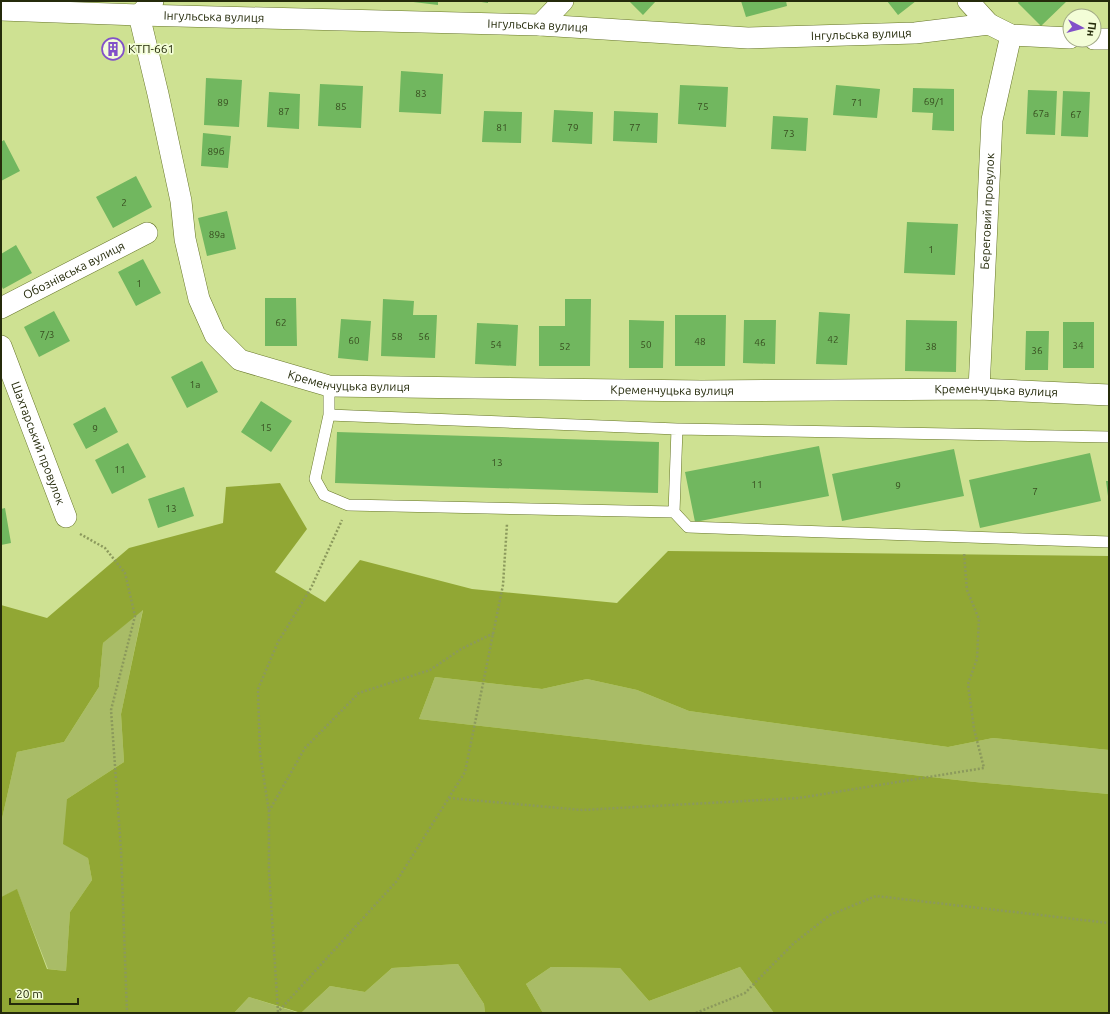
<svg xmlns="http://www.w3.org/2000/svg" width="1110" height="1014" viewBox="0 0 1110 1014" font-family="Ubuntu,sans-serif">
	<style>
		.green { fill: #a9bc67 }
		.forest { fill: #91a734 }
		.building { fill: #71b75f }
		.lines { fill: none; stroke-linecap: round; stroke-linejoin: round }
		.service-casing { stroke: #667528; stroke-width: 12 }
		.minor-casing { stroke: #667528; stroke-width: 22 }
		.path { stroke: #8b995c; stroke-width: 2.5; stroke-dasharray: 2 2; stroke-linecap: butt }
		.service { stroke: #fff; stroke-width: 11 }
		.minor { stroke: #fff; stroke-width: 21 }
		.labels { text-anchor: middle; stroke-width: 3.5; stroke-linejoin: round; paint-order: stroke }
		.number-label { font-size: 10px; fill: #384e20 }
		.street-label { font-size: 12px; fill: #252b0b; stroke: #f3fdd7 }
		.poi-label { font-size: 12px; fill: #252b0b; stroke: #f3fdd7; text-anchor: start }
	</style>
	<rect width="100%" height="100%" fill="#cee192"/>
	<path class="green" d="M143,609L121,714L124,762L67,799L88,858L92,880L70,912L66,971L48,969L17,890L1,897V823L17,752L64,742L99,687L103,643Z
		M435,677L542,689L587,679L637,690L689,711L948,747L993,738L1109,750V794L975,782L419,719Z
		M458,964L484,1004L485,1013H301L330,986L365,992L392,968Z
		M551,967L620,968L649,1001L740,967L774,1013H543L526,984Z
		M249,997L299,1013H234Z"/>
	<path class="forest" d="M280,483L307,529L275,572L325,602L360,560L472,589L617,603L668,551L1109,556V750L993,738L948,747L689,711L637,690L587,679L542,689L435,677L419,719L975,782L1109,794V1013H774L740,967L649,1001L620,968L551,967L526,984L543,1013H485L484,1004L458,964L392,968L365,992L330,986L301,1013L249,997L234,1013H3L1,1011V897L17,889L47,969L66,971L70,912L92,880L88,858L63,844L67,799L124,762L121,714L143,610L103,643L99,687L64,742L17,752L1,823V605L47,618L129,548L223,523L226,487Z"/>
	<path class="building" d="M405,1H438V5Z
		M475,1H488V3Z
		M629,1H656L643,15Z
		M741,1H786L787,6L746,17Z
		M887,1H916L898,15Z
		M1019,1H1067L1041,26L1018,3Z
		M110,41L121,48L116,56L105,50Z
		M401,71L443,74L441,114L399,112Z
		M206,78L242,80L239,127L204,125Z
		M320,84L363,86L361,128L318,126Z
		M680,85L728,87L726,127L678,124Z
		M836,85L880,89L877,118L833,115Z
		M913,88L954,89V131L932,130L933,113L912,112Z
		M1028,90L1057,91L1055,135L1026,134Z
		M1063,91L1090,92L1088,137L1061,136Z
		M269,92L300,94L299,129L267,127Z
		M554,110L593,112L592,144L552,142Z
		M484,111L522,112L521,143L482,142Z
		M614,111L658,113L657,143L613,141Z
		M773,116L808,118L806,151L771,149Z
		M203,133L231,136L228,168L201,166Z
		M4,140L20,171L1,181V142Z
		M136,176L152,207L113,228L96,197Z
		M227,211L236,249L207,256L198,218Z
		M907,222L958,224L955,275L904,273Z
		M16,245L32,273L3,289L1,285V254Z
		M143,259L161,293L136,306L118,272Z
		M265,298H296L297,346H265Z
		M383,299L414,301L413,315H437L435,358L381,356Z
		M565,299H591L590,366H539V326H565Z
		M54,311L70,341L39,357L24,327Z
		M819,312L850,314L847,365L816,364Z
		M675,315H726L725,366H675Z
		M341,319L371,321L368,361L338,358Z
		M629,320L664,321L663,368H629Z
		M744,320H776L775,364L743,363Z
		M906,320L957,321L956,372L905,371Z
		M1063,322H1094V368H1063Z
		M477,323L518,325L516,366L475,364Z
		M1026,331H1049L1048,370H1025Z
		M202,361L218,392L187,408L171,377Z
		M261,401L292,421L271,452L241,432Z
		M105,407L118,432L86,449L73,424Z
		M337,432L659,442L658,493L335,483Z
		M128,443L146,477L112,494L95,460Z
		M819,446L829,496L695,522L685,472Z
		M954,449L964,496L842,521L832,474Z
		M1090,453L1101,501L980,528L969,480Z
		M1106,481H1109V496H1108Z
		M184,487L194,516L158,528L148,499Z
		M5,508L11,543L1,545V509Z"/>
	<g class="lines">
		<g class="service-casing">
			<path id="service" d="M329,386V415L315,479L324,495L348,505L674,512
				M329,415L677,429L1109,437
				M677,429L674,512L688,527L1109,542"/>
		</g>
		<g class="minor-casing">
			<g id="minor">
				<path id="s1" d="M153,1L139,15L158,94L181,201L185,239L199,299L215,335L240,360L329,386L701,391L979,389L1109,395"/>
				<path d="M968,1L989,24"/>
				<path id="s2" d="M1,10L139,15L540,25L748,38L915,33L989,24L1011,35L1070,38"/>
				<path d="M540,25L563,1"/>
				<path d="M1094,39H1109"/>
				<path id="s3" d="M1,308L147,233"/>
				<path id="s4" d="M1,346L66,517"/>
				<path id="s5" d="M979,389L992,120L1011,35"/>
			</g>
		</g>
		<path class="path" d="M80,534L105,548L125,573L135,616L111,710L121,850L127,1013
			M449,798L582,810L799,798L984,768L974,729L968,684L977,659L979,619L967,590L964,553
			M269,811L305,748L359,693L430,670L461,649L494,633
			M278,1012L269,872V812L260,754L258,689L278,642L311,588L342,520
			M277,1013L396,882L465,772L503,585L507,524
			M696,1013L745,993L794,943L830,915L876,896L1109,923"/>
		<use href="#service" class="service"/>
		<use href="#minor" class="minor"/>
	</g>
	<defs>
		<g id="building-ring" transform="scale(1.15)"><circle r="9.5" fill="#f3fdd7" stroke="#8251c9" stroke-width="1.5"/><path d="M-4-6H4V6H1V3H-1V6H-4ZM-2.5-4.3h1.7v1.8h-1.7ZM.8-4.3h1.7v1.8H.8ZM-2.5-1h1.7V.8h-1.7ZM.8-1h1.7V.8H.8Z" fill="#8251c9"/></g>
	</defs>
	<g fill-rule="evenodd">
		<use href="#building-ring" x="113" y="49"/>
	</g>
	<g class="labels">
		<g class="number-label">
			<text x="421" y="97">83</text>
			<text x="934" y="105">69/1</text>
			<text x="223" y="106">89</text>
			<text x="857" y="106">71</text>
			<text x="341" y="110">85</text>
			<text x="703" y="110">75</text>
			<text x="284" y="115">87</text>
			<text x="1041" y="117">67а</text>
			<text x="1076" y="118">67</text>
			<text x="502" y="131">81</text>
			<text x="573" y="131">79</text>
			<text x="635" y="131">77</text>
			<text x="789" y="137">73</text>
			<text x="216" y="155">89б</text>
			<text x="124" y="206">2</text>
			<text x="217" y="238">89а</text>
			<text x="931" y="253">1</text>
			<text x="139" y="287">1</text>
			<text x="281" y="326">62</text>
			<text x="47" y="338">7/3</text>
			<text x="397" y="340">58</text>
			<text x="424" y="340">56</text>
			<text x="833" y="343">42</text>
			<text x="354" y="344">60</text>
			<text x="700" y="345">48</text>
			<text x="760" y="346">46</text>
			<text x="496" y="348">54</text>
			<text x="646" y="348">50</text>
			<text x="1078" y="349">34</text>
			<text x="565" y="350">52</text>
			<text x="931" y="350">38</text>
			<text x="1037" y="354">36</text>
			<text x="195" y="388">1а</text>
			<text x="266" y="431">15</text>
			<text x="95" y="432">9</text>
			<text x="497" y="466">13</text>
			<text x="120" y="473">11</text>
			<text x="757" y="488">11</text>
			<text x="898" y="489">9</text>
			<text x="1035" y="495">7</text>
			<text x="171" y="512">13</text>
		</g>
		<g class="street-label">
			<text dy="4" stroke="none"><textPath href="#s2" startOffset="213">Інгульська вулиця</textPath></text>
			<text dy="4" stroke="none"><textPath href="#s2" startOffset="537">Інгульська вулиця</textPath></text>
			<text dy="4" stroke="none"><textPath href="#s2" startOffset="861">Інгульська вулиця</textPath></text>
			<text dy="4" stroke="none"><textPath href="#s5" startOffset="178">Береговий провулок</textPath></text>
			<text dy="4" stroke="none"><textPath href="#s3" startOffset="82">Обознівська вулиця</textPath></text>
			<text dy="4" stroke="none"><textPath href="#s1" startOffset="497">Кременчуцька вулиця</textPath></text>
			<text dy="4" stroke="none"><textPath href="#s1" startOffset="821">Кременчуцька вулиця</textPath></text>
			<text dy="4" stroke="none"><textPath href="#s1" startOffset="1145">Кременчуцька вулиця</textPath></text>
			<text dy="4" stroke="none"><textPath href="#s4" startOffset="104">Шахтарський провулок</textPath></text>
		</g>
		<g class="poi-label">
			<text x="128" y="53">КТП-661</text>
		</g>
	</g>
	<rect width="1110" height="1014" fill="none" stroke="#252b0b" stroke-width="4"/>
	<g transform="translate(1082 28) rotate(97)"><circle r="19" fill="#f3fdd7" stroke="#a1a985"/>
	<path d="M0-3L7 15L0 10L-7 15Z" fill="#8251c9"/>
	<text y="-6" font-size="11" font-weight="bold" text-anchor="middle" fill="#252b0b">Пн</text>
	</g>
	<path d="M10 998v6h68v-6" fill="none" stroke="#252b0b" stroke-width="2"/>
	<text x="16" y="998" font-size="12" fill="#252b0b" stroke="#f3fdd7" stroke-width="3" paint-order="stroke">20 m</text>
</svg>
